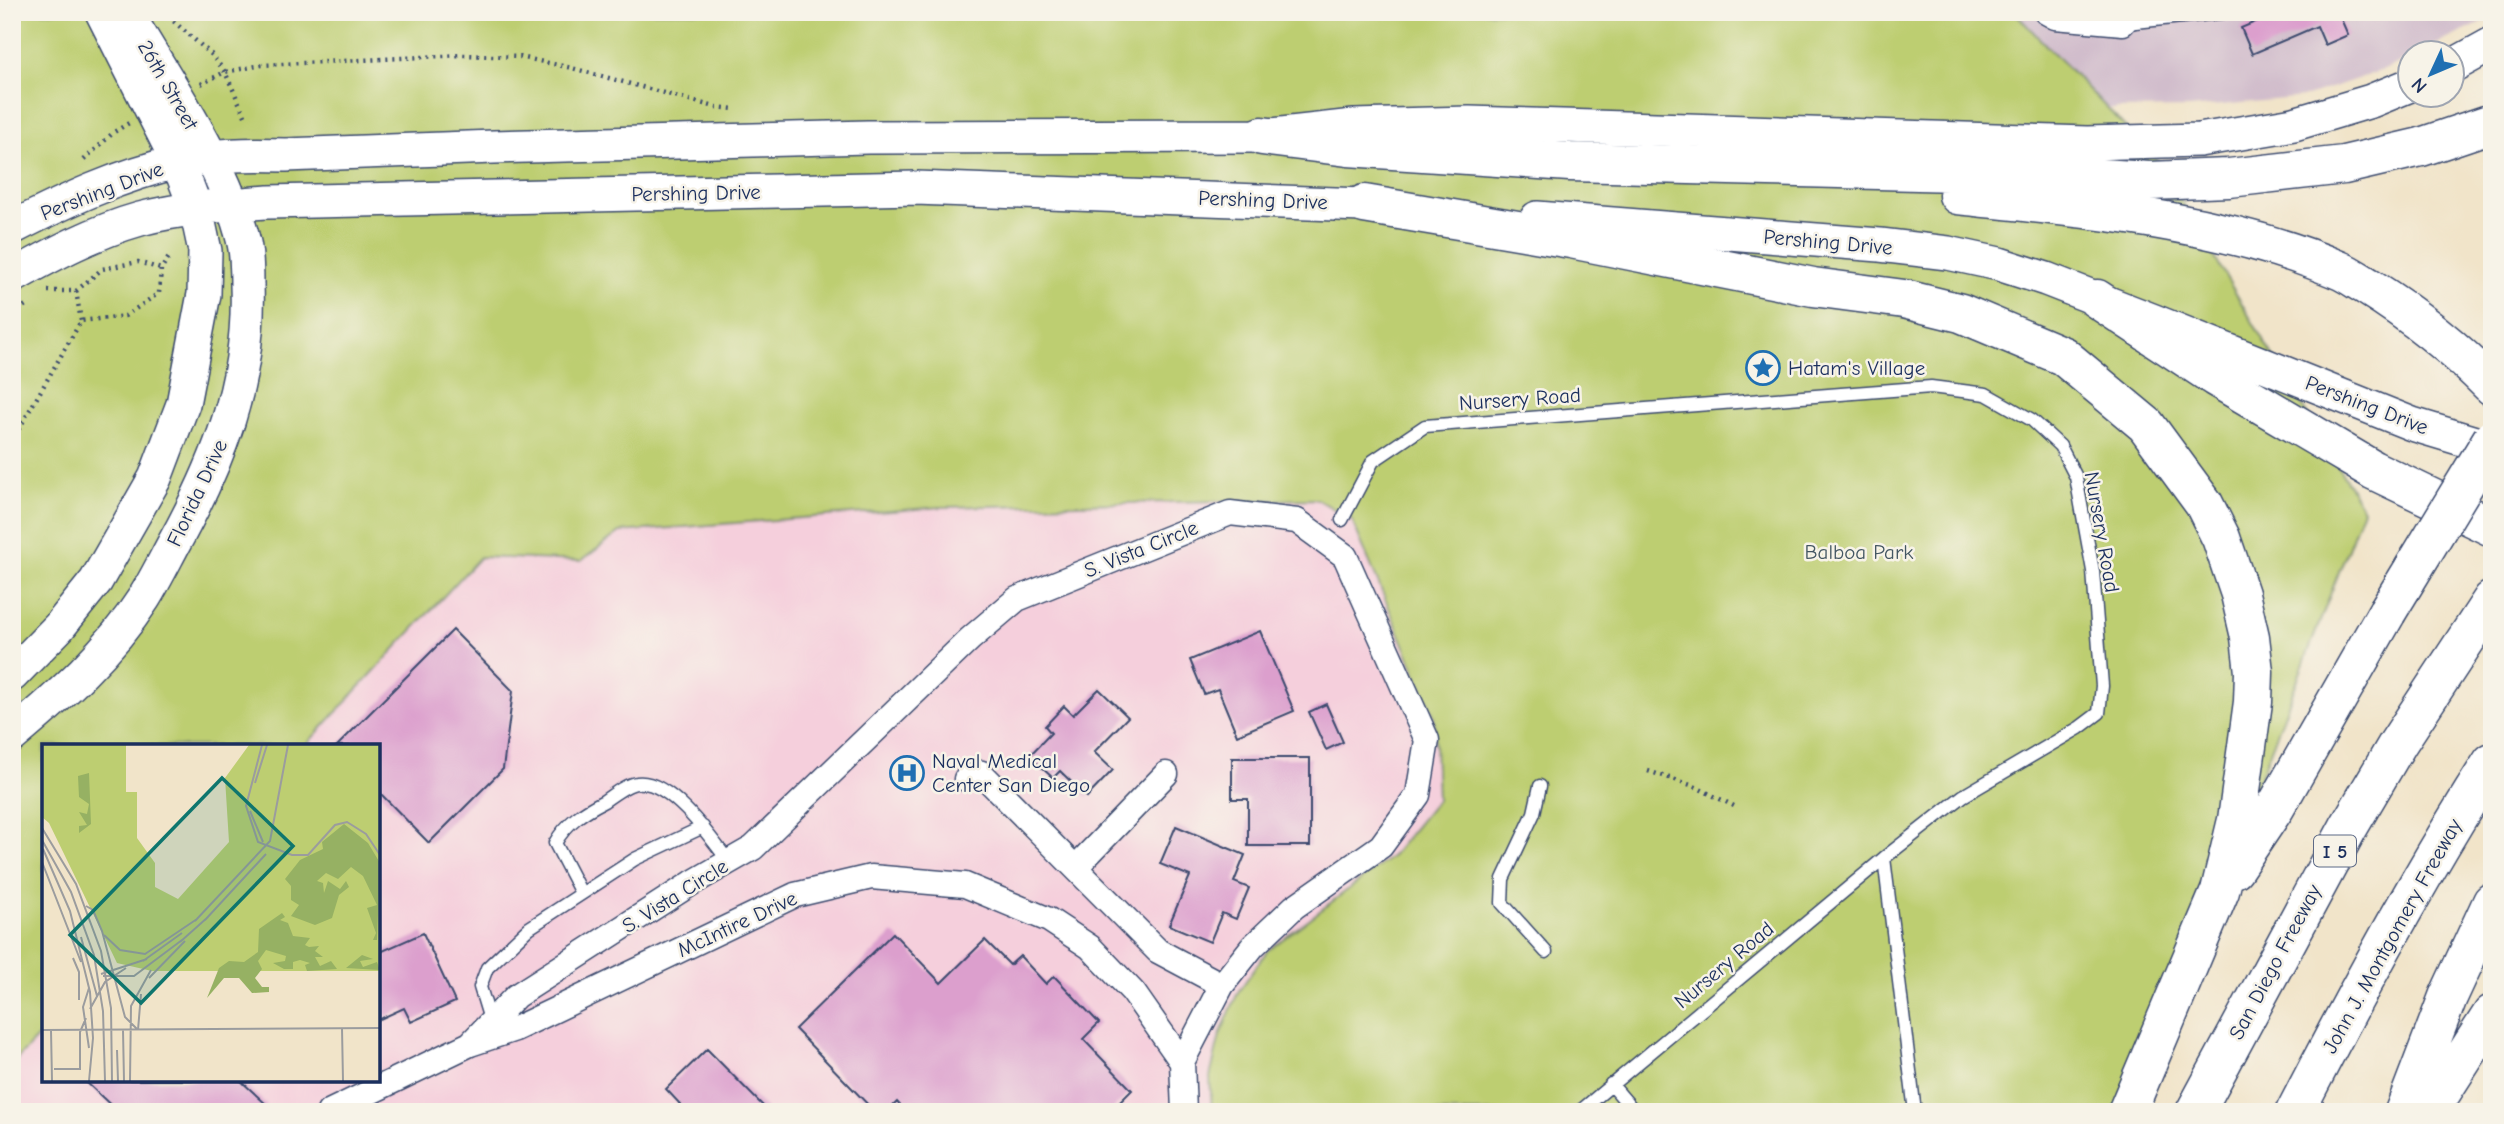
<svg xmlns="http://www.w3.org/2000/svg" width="2504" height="1124" viewBox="0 0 2504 1124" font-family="'Comic Neue',sans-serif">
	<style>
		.built { fill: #f5cfdc }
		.industrial { fill: #d1bdcc }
		.green { fill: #bdce71; stroke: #6c7e68; stroke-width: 2 }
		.building { fill: #dc9fcd }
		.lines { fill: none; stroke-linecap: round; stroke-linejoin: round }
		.service-casing { stroke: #3b4a6e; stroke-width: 15 }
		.minor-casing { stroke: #3b4a6e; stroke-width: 27 }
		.secondary-casing { stroke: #3b4a6e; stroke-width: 36 }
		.motorway-casing { stroke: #3b4a6e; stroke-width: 41 }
		.path { stroke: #3b4a6e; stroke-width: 4.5; stroke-dasharray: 2 5; stroke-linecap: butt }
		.service { stroke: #fff; stroke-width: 12 }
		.minor { stroke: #fff; stroke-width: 24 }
		.secondary { stroke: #fff; stroke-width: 33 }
		.motorway { stroke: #fff; stroke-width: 38 }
		.motorway-bridge-casing { stroke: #3b4a6e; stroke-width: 41; stroke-linecap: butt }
		.motorway-bridge { stroke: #fff; stroke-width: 38 }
		.labels { text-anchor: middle; stroke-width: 5; stroke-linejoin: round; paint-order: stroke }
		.shield { fill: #f7f3e8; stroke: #5d6a87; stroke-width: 2 }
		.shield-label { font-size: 19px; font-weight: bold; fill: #1b2f5e }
		.street-label { font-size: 21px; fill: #1b2f5e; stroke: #f7f3e8 }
		.poi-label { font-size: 21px; fill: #1b2f5e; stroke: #f7f3e8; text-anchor: start }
		.park-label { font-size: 21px; fill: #445763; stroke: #f7f3e8 }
		.inset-road { fill: none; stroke: #9b9c9e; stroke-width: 2 }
		.view { fill: #0f766e; fill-opacity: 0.15; stroke: #0f766e; stroke-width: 3.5 }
		.inset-edge { fill: none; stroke: #1b2f5e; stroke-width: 3.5 }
	</style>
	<rect width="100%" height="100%" fill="#f7f3e8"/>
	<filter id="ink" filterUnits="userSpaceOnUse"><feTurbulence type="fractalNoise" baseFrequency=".0143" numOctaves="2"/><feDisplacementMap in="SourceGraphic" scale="14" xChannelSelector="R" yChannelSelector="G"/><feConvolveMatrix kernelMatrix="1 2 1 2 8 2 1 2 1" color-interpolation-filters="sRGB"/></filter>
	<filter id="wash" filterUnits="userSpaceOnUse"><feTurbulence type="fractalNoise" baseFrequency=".00686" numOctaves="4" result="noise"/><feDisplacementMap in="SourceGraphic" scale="28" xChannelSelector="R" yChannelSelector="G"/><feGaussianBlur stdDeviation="1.57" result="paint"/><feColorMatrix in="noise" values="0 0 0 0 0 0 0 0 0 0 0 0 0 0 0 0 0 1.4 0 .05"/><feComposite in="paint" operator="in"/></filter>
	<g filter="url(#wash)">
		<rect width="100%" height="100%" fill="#f1e4c9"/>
		<path class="built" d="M1288,481L1352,519L1434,716L1437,800L1391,857L1267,951L1238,992L1210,1077L1212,1112H12V1027L41,1033L44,1031V1080H378V746H304L481,552L581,561L620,532Z"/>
		<path class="industrial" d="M443,12H2492V18L2420,52H2410L2409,58L2386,69L2304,97L2190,108L2047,110Z"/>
		<path class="green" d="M12,12H2014L2157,160L2363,509L2132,1112H1212L1210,1077L1220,1035L1238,992L1267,951L1391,857L1437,800L1434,716L1352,520L1317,499L942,507L620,532L581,561L480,557L305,746H44V1031L12,1064Z"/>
		<g id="blocks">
			<path class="building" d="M2279,12H2338L2348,35L2325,45L2317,26L2252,54L2241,28Z
				M453,630L513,691L503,769L429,843L378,791V746H337Z
				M1260,631L1294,711L1237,735L1218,689L1204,694L1190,660Z
				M1099,689L1128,717L1094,752L1113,770L1087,797L1060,771L1053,778L1029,756L1051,733L1045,726L1064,706L1073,715Z
				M1326,704L1343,742L1326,750L1309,712Z
				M1232,758H1310V846H1248V799H1232Z
				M1176,826L1245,855L1234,882L1249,888L1236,919L1222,913L1210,942L1169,925L1190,876L1160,864Z
				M423,933L455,1002L411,1022L404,1008L378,1020V967L381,966L378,953Z
				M893,933L941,983L985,940L1010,965L1020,956L1046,984L1054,976L1099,1023L1083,1039L1132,1090L1110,1112H906L897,1102L887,1112H875L795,1029Z
				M707,1049L769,1112H672L680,1104L666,1089Z
				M84,1080H240L267,1105L260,1112H118Z"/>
		</g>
	</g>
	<g filter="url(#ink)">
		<use href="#blocks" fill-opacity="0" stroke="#3b4a6e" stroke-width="2"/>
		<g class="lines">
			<g class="service-casing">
				<path id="service" d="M2126,23L2229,12
					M1342,520L1373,461L1425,426L1931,387L1986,394L2032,420L2060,446L2076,477L2093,571L2102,686L2099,713L2079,728L1963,796L1884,858L1579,1112
					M1540,786L1534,813L1503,879L1502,903L1546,952
					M1884,858L1915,1112
					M581,893L555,843C567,822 583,812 604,801C613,795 626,784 637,783C669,778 712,839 729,862
					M491,1023L480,987L487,968L529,928L635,859L703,827
					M1611,1084L1635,1112"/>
			</g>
			<g class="minor-casing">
				<path id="minor" d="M2046,12L2055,17L2123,23L2133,12
					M966,779L981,773L1158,951L1222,985
					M1076,867L1166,774
					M470,1044L516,996L692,883L753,848L970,639L1017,599L1230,513L1297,521L1345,556L1427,740L1418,795L1381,846L1294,907L1253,946L1222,985L1182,1062
					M329,1112L470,1044L515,1029L795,895L871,877L965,885L1049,920L1090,947L1133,992L1182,1062L1184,1112"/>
			</g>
			<g class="secondary-casing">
				<path id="secondary" d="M2452,66L2492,44
					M1537,218L1880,245L1948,253L1999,264L2046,279L2154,321L2412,424L2492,448
					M12,228C65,201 120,175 178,162C213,154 250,154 286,155L494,147L868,137L1262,136L1354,126L1469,123L2087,143L2199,140L2294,124L2371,101L2410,85
					M12,277C53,254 94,232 140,219C182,208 226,205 268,202L916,188L1389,206
					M12,675L59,627L96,581L155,478L183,404L204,294L205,251L196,209L178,162L102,12
					M12,736C60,696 110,651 144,598C154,582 163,564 172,547C218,464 251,382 247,285C247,272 247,257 244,243C226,166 167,81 126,12"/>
			</g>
			<g class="motorway-casing">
				<path id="motorway" d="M1262,136L1348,147L1570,162L2036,174L2149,181L2229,178L2344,165L2421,147L2492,123
					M1958,195C2087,209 2219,219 2339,270C2349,274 2358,281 2367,286C2412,314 2455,348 2492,386
					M1364,204L1571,239L1813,287L1904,299L1961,313L2063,356L2146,425L2204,504L2221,538L2240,594L2250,637L2254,672L2253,702L2237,820L2220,891L2127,1112
					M2097,299L2215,377L2373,470L2492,527
					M2234,869L2275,808L2387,612
					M2195,1112L2348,828L2398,743L2492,600
					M2295,1112C2356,993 2420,874 2492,762
					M2404,1112L2448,997L2492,902
					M2429,1112L2492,1014"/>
			</g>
			<path class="path" d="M163,12L212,55L225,72L246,118
				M201,84L225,72L262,65L462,55L520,57L572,68L715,107L735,109
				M84,160L114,132L129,123
				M48,291H76L81,321
				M76,291L102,269L138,262L161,269
				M12,314L29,303
				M12,441L81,321L125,316L159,293L161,269L169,257
				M1648,771L1694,786L1736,807"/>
			<use href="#service" class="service"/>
			<use href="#minor" class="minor"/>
			<use href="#secondary" class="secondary"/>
			<use href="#motorway" class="motorway"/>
			<g class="motorway-bridge-casing">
				<path id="motorway-bridge" d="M2387,612L2492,439"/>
			</g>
			<use href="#motorway-bridge" class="motorway-bridge"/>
		</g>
	</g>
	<defs>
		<g id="sight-ring" transform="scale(1.75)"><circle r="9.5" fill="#f7f3e8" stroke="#1f6fb2" stroke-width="1.5"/><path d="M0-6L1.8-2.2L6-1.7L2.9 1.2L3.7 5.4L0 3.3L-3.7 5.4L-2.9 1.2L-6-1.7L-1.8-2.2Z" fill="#1f6fb2"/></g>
		<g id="hospital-ring" transform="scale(1.75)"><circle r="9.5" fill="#f7f3e8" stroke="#1f6fb2" stroke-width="1.5"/><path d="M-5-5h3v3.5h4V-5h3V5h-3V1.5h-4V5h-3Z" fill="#1f6fb2"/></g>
	</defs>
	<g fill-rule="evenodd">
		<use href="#sight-ring" x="1763" y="368"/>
		<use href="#hospital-ring" x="907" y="773"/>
	</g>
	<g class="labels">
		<rect class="shield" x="2314" y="835.5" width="42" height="31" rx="5"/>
		<g class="shield-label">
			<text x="2335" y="858">I 5</text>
		</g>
		<g class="street-label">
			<text transform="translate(168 85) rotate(60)" y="7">26th Street</text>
			<text transform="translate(102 191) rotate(-21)" y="7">Pershing Drive</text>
			<text transform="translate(696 193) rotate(-1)" y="7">Pershing Drive</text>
			<text transform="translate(1263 200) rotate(2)" y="7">Pershing Drive</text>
			<text transform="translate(1828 242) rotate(5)" y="7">Pershing Drive</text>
			<text transform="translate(1520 399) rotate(-4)" y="7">Nursery Road</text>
			<text transform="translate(2367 405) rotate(21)" y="7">Pershing Drive</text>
			<text transform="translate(197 493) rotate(-65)" y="7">Florida Drive</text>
			<text transform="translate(2102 532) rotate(80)" y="7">Nursery Road</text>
			<text transform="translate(1141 549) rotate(-22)" y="7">S. Vista Circle</text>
			<text transform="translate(675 896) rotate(-32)" y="7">S. Vista Circle</text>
			<text transform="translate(737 924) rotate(-25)" y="7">McIntire Drive</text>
			<text transform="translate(2392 936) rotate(-61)" y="7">John J. Montgomery Freeway</text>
			<text transform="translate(2275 962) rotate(-62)" y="7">San Diego Freeway</text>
			<text transform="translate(1724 965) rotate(-40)" y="7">Nursery Road</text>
		</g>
		<g class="poi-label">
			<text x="1788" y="375">Hatam's Village</text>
			<text x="932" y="768">Naval Medical<tspan x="932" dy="24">Center San Diego</tspan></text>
		</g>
		<g class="park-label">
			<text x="1859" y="559">Balboa Park</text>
		</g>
	</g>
	<g transform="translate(42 744)">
		<rect width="338" height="338" fill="#f1e4c9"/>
		<path d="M0,1H84V48H95V94L113,119V143L136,155L187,98L183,34L207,1H338V227H110L75,219L7,79L0,73Z" fill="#bdce71"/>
		<path d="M47,29L49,80L37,89V82L45,81L37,68L45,70L47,60L37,53L36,32ZM302,80L326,99L338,119L335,196H331L334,189L325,164L335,161L321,132L309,123L296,135L284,129L275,137L281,139L282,149L286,137L298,145L304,137L307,143L297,151L290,174L273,181L249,172L257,161L249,156V142L243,135L258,116L281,105L280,98ZM240,169L243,173L238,176L246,179L251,192L268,194L263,201L267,203L277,202L273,207L281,213H273L278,222L289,217L295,225L265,227L263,221L268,219L258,216L251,218V225H242L231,219L243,217L244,212L224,206L216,217L220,225L213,234L220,243H227V248L210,249L197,234H182L165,254L177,224L187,217L202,218L216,208L217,185ZM320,211L331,215L318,217L321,223L335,218L338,226L304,224Z" fill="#96b163"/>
		<path class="inset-road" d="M220,1L204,62L216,98L250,111H266L293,81L305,78L324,90L338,111M213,39L225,1M208,67L221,98M0,84L34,140L59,207L69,264L70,337M0,96L29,148L52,211L61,267L63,337M1,105L28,167L48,248L51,294L47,337M0,118L39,218M44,162L51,166L60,187L83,273L96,286M163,176L224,110M153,177L228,97L246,1M62,191L78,206L103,210L155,175M39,193L55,252M138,198L166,173M31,214L37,228V256M101,217L140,189M59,230L105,215M61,232H92L140,196M107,234L143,197M47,244L41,263L47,304M48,265L63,238L84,224M300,284L301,337M0,286L338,284M9,286L10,337M81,286L82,337M96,286L99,250M75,306L76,337M12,325H38V288L44,274M88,337L89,262L109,226"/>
		<path class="view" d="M180,34L251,102L99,259L28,191Z"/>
		<rect width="338" height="338" class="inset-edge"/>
	</g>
	<rect width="2504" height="1124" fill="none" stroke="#f7f3e8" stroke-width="42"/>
	<g transform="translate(2431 74) rotate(226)"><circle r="33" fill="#f7f3e8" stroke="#9fa5b1" stroke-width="2"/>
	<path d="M0-5L12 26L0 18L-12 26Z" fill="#1f6fb2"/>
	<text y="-10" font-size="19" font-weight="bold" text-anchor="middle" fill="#1b2f5e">N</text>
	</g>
</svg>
